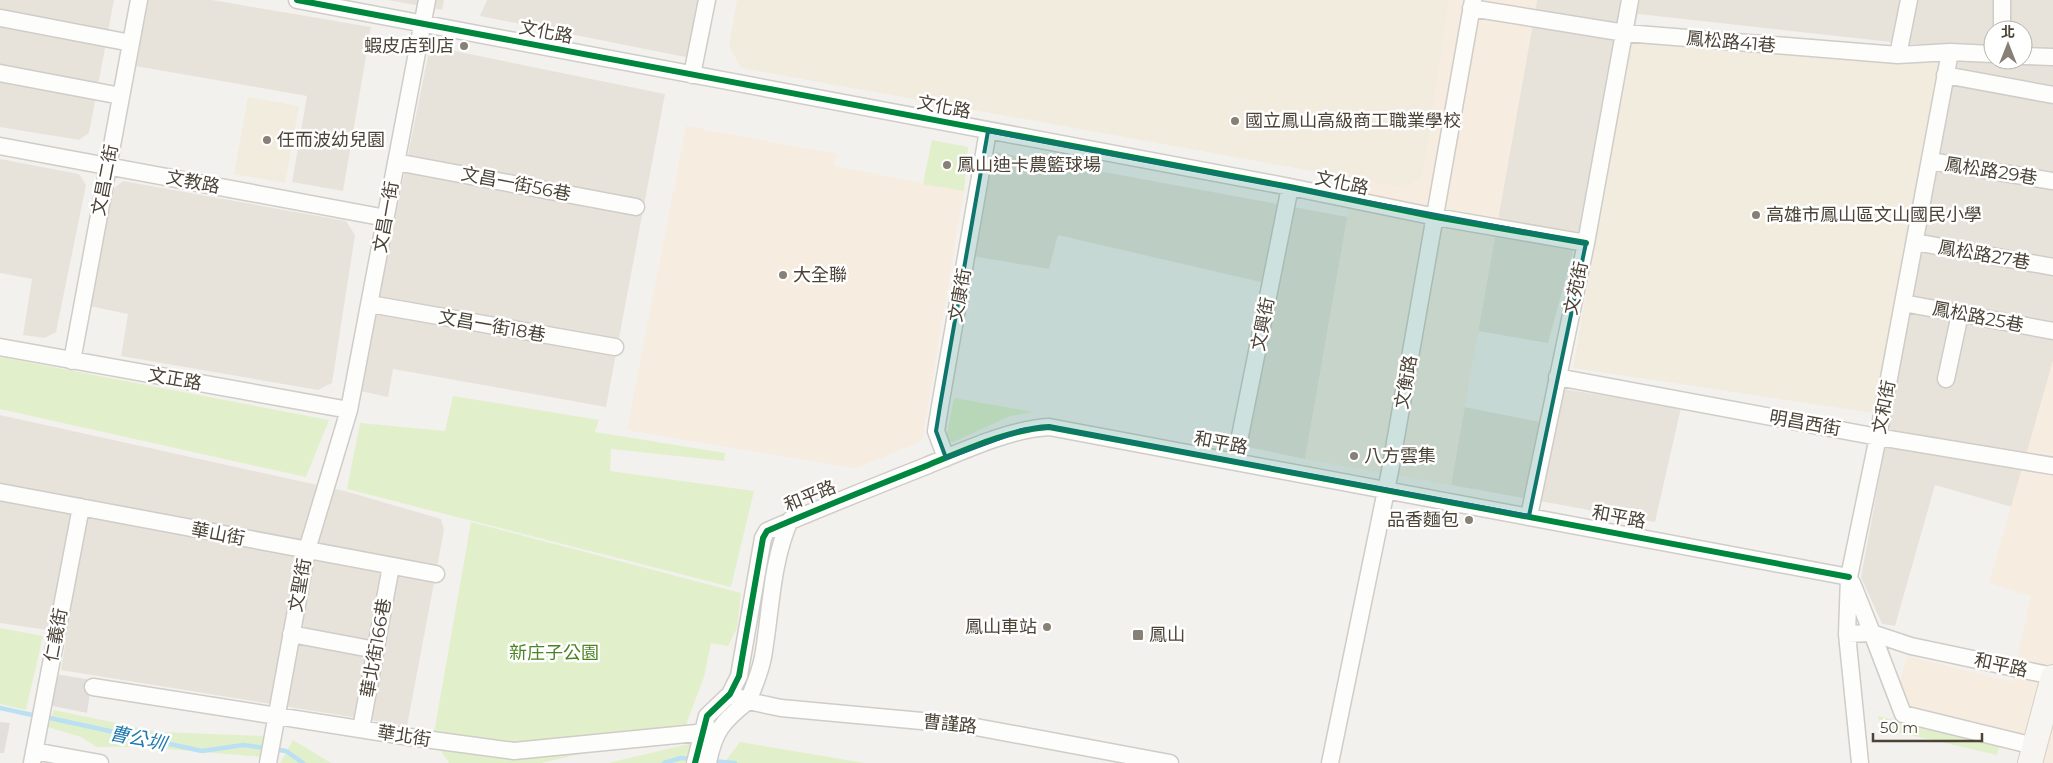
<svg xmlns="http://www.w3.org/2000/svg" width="2053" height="763" viewBox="0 0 2053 763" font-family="Montserrat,'Noto Sans TC',sans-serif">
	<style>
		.residential { fill: #e8e3da; fill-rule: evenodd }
		.commercial { fill: #f6ece0 }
		.education { fill: #f2ecdf }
		.green { fill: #e2efcb }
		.parking { fill: #e3e0dc }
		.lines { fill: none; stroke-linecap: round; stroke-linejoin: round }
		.stream { stroke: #bbe0f4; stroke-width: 4.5 }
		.street-casing { stroke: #d0ccc7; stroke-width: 19 }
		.secondary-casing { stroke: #d5d0c5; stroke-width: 26 }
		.street { stroke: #fdfdfc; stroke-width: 16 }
		.secondary { stroke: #f7f5f1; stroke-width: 24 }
		.cycleway-casing { stroke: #fff; stroke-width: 9 }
		.cycleway { stroke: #00873e; stroke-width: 6 }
		.marked { fill: #0f766e; fill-opacity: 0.2; stroke: #0f766e; stroke-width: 4; stroke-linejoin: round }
		.poi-dot { fill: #868077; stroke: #fff; stroke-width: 2 }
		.labels { text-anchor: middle; stroke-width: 5; stroke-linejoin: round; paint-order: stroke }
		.street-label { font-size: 18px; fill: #4c4337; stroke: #fff }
		.poi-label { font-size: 18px; fill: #4c4337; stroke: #fff; text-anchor: start }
		.park-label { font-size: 18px; fill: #4c8424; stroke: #fff }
		.water-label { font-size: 19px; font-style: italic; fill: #237ab1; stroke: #fff }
	</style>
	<rect width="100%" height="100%" fill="#f3f1ed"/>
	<path class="residential" d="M0,0H114L89,133L79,140L0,127Z
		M146,0H212L371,27L343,191L292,182L307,96L135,66Z
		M388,0H444L442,10Z
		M487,0H703L690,58L480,16Z
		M1537,0H2053V361L2012,507L1935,485L1895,626L1882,624L1861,577L1960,45L1908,44L1638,14L1548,343L1478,331ZM1993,30H2023V60H1993Z
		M430,46L665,94L606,407L393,369L388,397L360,391Z
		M995,152L1348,217L1305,459L1243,446L1269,284L1058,235L1049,269L972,256Z
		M0,159L79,174L86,185L56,332L45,338L23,335L32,279L0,273Z
		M123,181L346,221L355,235L332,383L318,390L121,356L128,314L89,306L112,190Z
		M1563,389L1681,408L1655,522L1451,485L1464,407L1555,425Z
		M0,415L345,491L441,519L444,530L407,726L61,670L67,633L0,623Z"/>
	<path class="commercial" d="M1449,0H1537L1451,485L1305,459L1354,178L1406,188L1423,175Z
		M686,126L836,154L834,166L964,191L922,441L856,468L627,430Z
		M2053,361V763H2036L2029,736L1911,709L1900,681L1907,656L2012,682L2031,596L1989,583Z"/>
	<path class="education" d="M737,0H1449L1423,175L1406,188L741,68L729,46Z
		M1631,34L1888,61L1941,63L1874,413L1573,368Z
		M248,97L299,106L285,183L234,174Z"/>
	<path class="green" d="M932,140L968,147L964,191L923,184Z
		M0,357L329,420L306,477L0,409Z
		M453,396L599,420L595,432L725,453L724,461L611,449L610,471L754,491L731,587L347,489L360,423L445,431Z
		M954,398L1033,412L1010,416L953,442L947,440V434Z
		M471,522L741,593L737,628L728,646L711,643L704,677L684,730L541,763H449L433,739Z
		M0,628L43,636L26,710L0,704Z
		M54,710L159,732L266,736L262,757L145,747H97L81,737L48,727Z
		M1878,716L1999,747L1997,755L1880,728Z
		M293,740L331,763H280Z
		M697,742L685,763H608Z
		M740,742L865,763H724Z"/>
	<path class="parking" d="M49,673L92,680L87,713L43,704Z
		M0,722L10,723L4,753H0Z"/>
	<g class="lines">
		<path class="stream" d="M0,708L37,716
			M45,717L202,751L243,745L286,751L303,763
			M712,761L735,763
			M664,763L681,758L694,759"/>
		<g class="street-casing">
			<path id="street" d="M297,0L1290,187L1436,217L1586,243
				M1471,8L1625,33L1898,55L1950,52L1993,54
				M1,18L131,43
				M2002,30V0
				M1898,55L1909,0
				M2023,56L2053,57
				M0,73L121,96
				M692,75L707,0
				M1945,75L2053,95
				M0,146L386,218
				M1930,161L2053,181
				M396,162L636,207
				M1915,242L2053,267
				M1903,303L2053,331
				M370,304L615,347
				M0,347L349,410
				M72,361L139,0
				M1557,377L1878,437L2053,466
				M1946,379L1960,314
				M946,458L936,431L940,406L988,131
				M1235,461L1290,187
				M0,492L436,574
				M1529,516L1586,243L1630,0
				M1852,583L1872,633L1911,646L2053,676
				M291,634L376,650
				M1847,634L1872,633L1903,714L2034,746
				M93,687L410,737L514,751L717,731
				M730,694L748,701L781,708L965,725L1170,763
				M748,701C754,687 760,673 763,657C771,612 771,563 790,520
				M361,729L391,566
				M34,751L100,763
				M32,763L81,507
				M268,763L307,550L349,410L427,0
				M695,763L707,716L730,694L739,676L763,538L767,531C820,508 873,487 926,466C963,451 1010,429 1049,427L1849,577
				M708,763C714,731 723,721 748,701
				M1330,763L1390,471L1473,0
				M1860,763L1847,634L1849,577L1878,437L1950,52"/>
		</g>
		<g class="secondary-casing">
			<path id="secondary" d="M2030,763L2053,677"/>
		</g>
		<use href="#street" class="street"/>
		<use href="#secondary" class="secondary"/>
		<g class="cycleway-casing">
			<path id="cycleway" d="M297,0L1290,187L1436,217L1586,243
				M695,763L707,716L730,694L739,676L763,538L767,531C820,508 873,487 926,466C963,451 1010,429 1049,427L1849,577"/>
		</g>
		<use href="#cycleway" class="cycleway"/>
	</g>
	<path class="marked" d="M988,131L1586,243L1529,516L1049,427L1022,430L946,458L936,431L940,406Z"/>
	<g class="poi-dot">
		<circle cx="464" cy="46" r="5"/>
		<circle cx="1235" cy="121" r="5"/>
		<circle cx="267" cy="140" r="5"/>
		<circle cx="947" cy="165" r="5"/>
		<circle cx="1756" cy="215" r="5"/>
		<circle cx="783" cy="275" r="5"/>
		<circle cx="1354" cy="456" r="5"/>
		<circle cx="1469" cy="520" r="5"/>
		<circle cx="1047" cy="627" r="5"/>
		<rect x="1132" y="629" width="12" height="12" rx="2.5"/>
	</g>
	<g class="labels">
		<g class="street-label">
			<text transform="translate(546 32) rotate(11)" y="6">文化路</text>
			<text transform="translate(1731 42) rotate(5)" y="6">鳳松路41巷</text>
			<text transform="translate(944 107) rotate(11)" y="6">文化路</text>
			<text transform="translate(1991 171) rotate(9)" y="6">鳳松路29巷</text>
			<text transform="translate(105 180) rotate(-79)" y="6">文昌二街</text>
			<text transform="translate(193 182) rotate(11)" y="6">文教路</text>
			<text transform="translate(1342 183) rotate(12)" y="6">文化路</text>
			<text transform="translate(516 184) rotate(11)" y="6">文昌一街56巷</text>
			<text transform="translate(386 217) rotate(-80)" y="6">文昌一街</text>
			<text transform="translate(1984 255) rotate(10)" y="6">鳳松路27巷</text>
			<text transform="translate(1576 288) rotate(-78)" y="6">文苑街</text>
			<text transform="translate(960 295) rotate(-80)" y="6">文康街</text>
			<text transform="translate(1978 317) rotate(11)" y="6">鳳松路25巷</text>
			<text transform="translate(1263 324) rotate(-79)" y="6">文興街</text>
			<text transform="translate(492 326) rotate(10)" y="6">文昌一街18巷</text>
			<text transform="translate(175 379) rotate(10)" y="6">文正路</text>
			<text transform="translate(1406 382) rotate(-80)" y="6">文衡路</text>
			<text transform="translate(1884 407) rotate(-79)" y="6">文和街</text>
			<text transform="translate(1805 423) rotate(10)" y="6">明昌西街</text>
			<text transform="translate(1221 443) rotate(11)" y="6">和平路</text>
			<text transform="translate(810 496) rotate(-22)" y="6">和平路</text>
			<text transform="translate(1619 517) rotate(11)" y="6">和平路</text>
			<text transform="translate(218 534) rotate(11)" y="6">華山街</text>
			<text transform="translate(300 585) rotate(-80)" y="6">文聖街</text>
			<text transform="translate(56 635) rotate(-79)" y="6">仁義街</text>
			<text transform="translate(376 648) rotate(-80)" y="6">華北街166巷</text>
			<text transform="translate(2001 665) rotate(12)" y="6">和平路</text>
			<text transform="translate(950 724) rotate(6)" y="6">曹謹路</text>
			<text transform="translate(404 736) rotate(9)" y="6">華北街</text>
		</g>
		<g class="poi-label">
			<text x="454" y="52" text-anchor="end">蝦皮店到店</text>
			<text x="1245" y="127">國立鳳山高級商工職業學校</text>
			<text x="277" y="146">任而波幼兒園</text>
			<text x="957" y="171">鳳山迪卡農籃球場</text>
			<text x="1766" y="221">高雄市鳳山區文山國民小學</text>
			<text x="793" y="281">大全聯</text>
			<text x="1364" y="462">八方雲集</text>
			<text x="1459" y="526" text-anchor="end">品香麵包</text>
			<text x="1037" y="633" text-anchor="end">鳳山車站</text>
			<text x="1149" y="641">鳳山</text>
		</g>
		<g class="park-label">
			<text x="554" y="659">新庄子公園</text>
		</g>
		<g class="water-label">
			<text transform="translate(138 738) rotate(12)" y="7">曹公圳</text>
		</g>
	</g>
	<g transform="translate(2008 45)"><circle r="24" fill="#ffffff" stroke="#b7b4af"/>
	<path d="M0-4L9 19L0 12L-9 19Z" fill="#868077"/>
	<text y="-8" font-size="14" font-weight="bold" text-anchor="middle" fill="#4c4337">北</text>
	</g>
	<path d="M1873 733v8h109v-8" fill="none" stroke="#4c4337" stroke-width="2.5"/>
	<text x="1880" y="733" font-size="15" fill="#4c4337" stroke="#ffffff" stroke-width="4" paint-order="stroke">50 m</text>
</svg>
